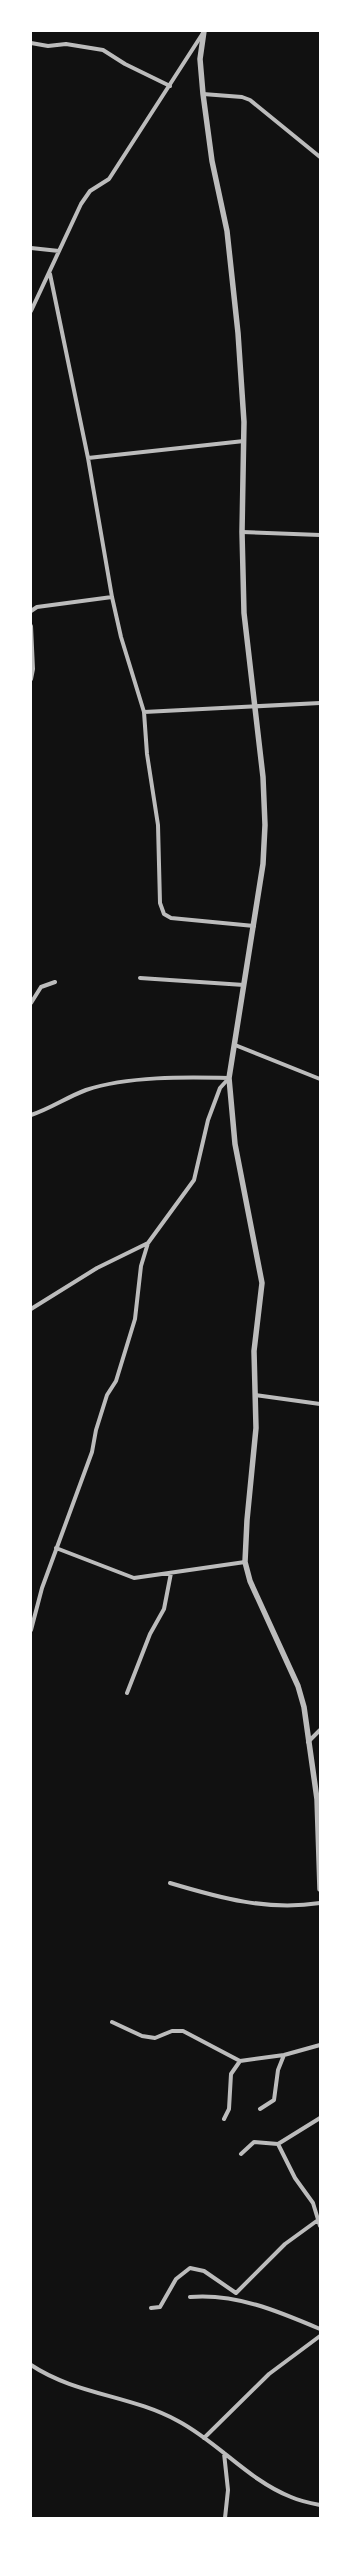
<svg xmlns="http://www.w3.org/2000/svg" width="351" height="2549" viewBox="0 0 351 2549" font-family="Jost,sans-serif">
	<style>
		.lines { fill: none; stroke-linecap: round; stroke-linejoin: round }
		.minor { stroke: #bcbcbc; stroke-width: 4 }
		.tertiary { stroke: #bcbcbc; stroke-width: 5.5 }
	</style>
	<rect width="100%" height="100%" fill="#111"/>
	<g class="lines">
		<path class="minor" d="M31,43L48,46L66,44L103,50L125,64L170,86
			M203,94L242,97L250,100L320,157
			M31,248L59,251
			M50,274L88,458L112,597L121,637L144,712L147,754L158,825L160,903L164,914L171,918L254,926
			M31,311L81,204L90,191L109,179L203,33
			M88,458L244,441
			M242,532L320,535
			M31,611L37,607L112,597
			M31,626L33,669L31,679
			M144,712L320,703
			M140,978L244,985
			M31,1003L41,987L55,982
			M235,1045L320,1079
			M31,1115C50,1109 67,1097 86,1090C128,1076 185,1077 229,1078
			M31,1309L97,1268L148,1243
			M255,1395L320,1404
			M56,1548L134,1578L245,1562
			M31,1630L42,1588L92,1452L96,1430L107,1395L116,1381L135,1319L141,1266L148,1243L194,1180L208,1120L220,1088L229,1078
			M127,1693L150,1634L164,1609L171,1573
			M308,1742L320,1730
			M170,1883C220,1898 267,1911 320,1903
			M112,2022L142,2036L155,2038L172,2031H183L240,2061L284,2055L320,2045
			M260,2109L274,2100L278,2070L284,2055
			M224,2119L229,2109L231,2074L240,2061
			M278,2144L295,2178L313,2203L320,2226
			M241,2154L254,2142L278,2144L320,2118
			M190,2297C235,2293 278,2311 320,2329
			M151,2308L160,2307L176,2279L190,2268L204,2271L236,2293L285,2244L318,2220
			M31,2365C76,2395 131,2395 178,2421C218,2442 248,2480 291,2497C300,2501 310,2503 320,2505
			M204,2438L269,2374L320,2336
			M224,2453L228,2490L225,2518"/>
		<path class="tertiary" d="M204,31L200,59L203,94L212,161L227,231L238,333L244,422L242,532L244,613L263,777L265,825L263,864L229,1078L235,1144L262,1283L254,1351L256,1428L247,1520L245,1562L250,1581L298,1686L304,1707L317,1799L320,1889"/>
	</g>
	<rect width="351" height="2549" fill="none" stroke="#ffffff" stroke-width="64"/>
</svg>
